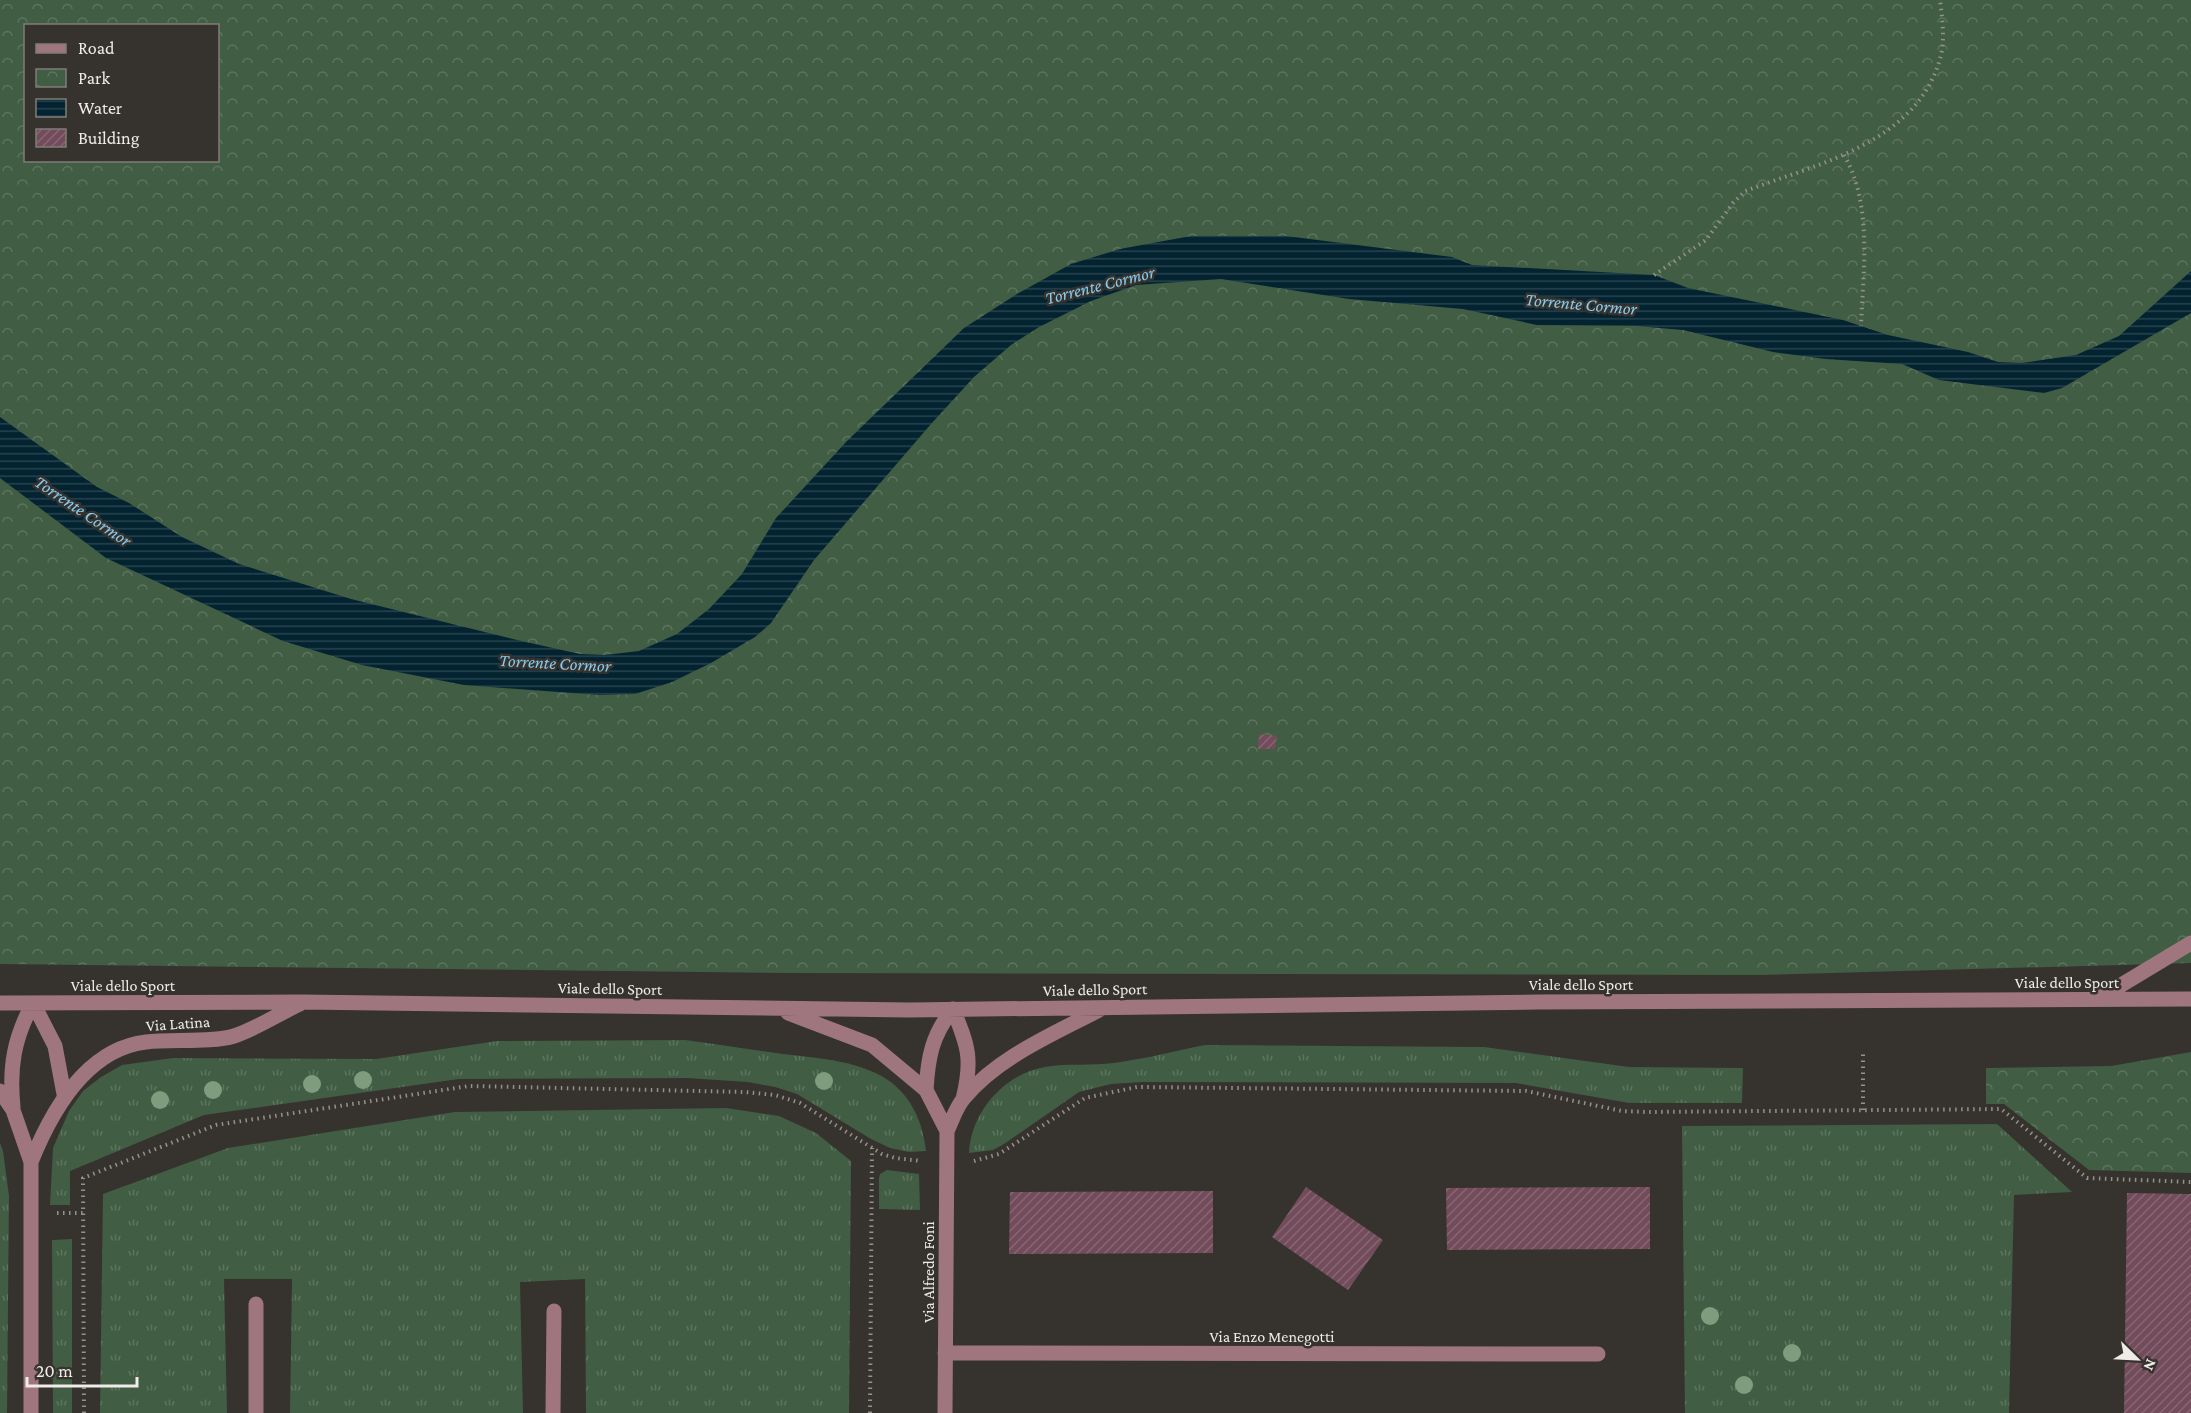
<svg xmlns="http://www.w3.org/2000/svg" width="2191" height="1413" viewBox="0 0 2191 1413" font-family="'Crimson Pro',serif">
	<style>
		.grass { fill: url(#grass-tufts) }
		.park { fill: url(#park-crowns); fill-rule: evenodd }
		.water { fill: url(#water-rules) }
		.building { fill: url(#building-hatch) }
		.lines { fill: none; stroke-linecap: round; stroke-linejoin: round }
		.path { stroke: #95928d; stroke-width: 4; stroke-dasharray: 1.5 4.5; stroke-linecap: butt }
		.minor { stroke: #9f767d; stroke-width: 15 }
		.tree { fill: #809c7e }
		.labels { text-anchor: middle; stroke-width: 5; stroke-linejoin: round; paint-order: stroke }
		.street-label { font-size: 16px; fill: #eeece8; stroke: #36322d }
		.water-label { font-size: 18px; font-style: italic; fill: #87ccf0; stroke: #36322d }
	</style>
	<defs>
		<pattern id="grass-tufts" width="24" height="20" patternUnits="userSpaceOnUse" patternTransform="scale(1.5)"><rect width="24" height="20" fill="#415d44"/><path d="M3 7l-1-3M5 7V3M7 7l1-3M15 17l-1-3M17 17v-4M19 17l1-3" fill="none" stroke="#5d745f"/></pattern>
		<pattern id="park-crowns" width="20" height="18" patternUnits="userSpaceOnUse" patternTransform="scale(1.5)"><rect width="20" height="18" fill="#415d44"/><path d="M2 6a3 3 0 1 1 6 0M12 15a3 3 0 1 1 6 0" fill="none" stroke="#5d745f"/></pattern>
		<pattern id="water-rules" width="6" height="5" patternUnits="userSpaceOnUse" patternTransform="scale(1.5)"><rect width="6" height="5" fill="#032331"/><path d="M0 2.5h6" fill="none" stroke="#28434f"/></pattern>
		<pattern id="building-hatch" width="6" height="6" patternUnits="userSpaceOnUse" patternTransform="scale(1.5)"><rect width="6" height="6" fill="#734c5c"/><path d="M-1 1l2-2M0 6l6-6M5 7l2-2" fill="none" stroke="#876673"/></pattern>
	</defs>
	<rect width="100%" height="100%" fill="#36322d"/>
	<path class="grass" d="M685,1040C715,1044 746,1049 776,1053C812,1058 857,1059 888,1080C912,1097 923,1123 926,1151L909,1152L890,1148L871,1139L797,1094L775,1087L748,1082L687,1078L459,1079L204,1115L70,1171V1205H50L53,1148L69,1111L83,1091L101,1077L122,1065L173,1058L376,1059L497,1041Z
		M1205,1045L1484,1047L1629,1067L1743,1068L1742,1103H1629L1516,1083L1142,1082L1111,1084L1079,1092L1004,1144L993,1150L969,1153C971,1112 1004,1074 1045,1067C1068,1063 1091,1066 1114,1063C1144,1059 1175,1051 1205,1045Z
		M726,1108L779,1116L816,1133L851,1161L849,1413H586L585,1279L520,1282L523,1413H290L292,1279H224L227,1413H100L103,1194L228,1148L455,1112Z
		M1997,1124L2072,1192L2014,1195L2009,1413H1685L1682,1126Z
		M0,1143L3,1151L9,1196L7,1413H0Z
		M887,1170L919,1174L920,1210L879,1209V1178L880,1174Z
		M72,1239V1413H53L52,1240Z"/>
	<path class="park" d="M0,0H2191V963L1760,975L787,973L0,964ZM26,26H218V160H26Z
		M2191,1052V1173L2089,1170L2004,1104H1986V1068L2111,1066Z"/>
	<path class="water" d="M1191,236H1286L1452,257L1472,265L1654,275L1688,288L1843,320L1888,335L1968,352L1998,362L2022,363L2076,355L2119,336L2191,271V313L2062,388L2044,393L1939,380L1902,364L1826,359L1773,352L1683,330L1637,326L1537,325L1463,309L1349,299L1221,279L1136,285L1091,301L1039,327L1011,345L974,377L931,424L814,560L771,623L755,637L711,663L672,682L635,694L599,695L464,685L362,665L283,641L106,558L0,478V417L97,487L129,503L182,537L239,564L351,599L517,640L580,654L605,655L639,651L677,634L709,609L742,574L776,518L847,441L964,328L1017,294L1071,264L1120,249Z"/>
	<path class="building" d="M1259,734L1277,736L1275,749H1258Z
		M1306,1187L1383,1240L1348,1290L1272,1237Z
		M1650,1187V1249L1447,1250L1446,1188Z
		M1213,1191V1253L1009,1254L1010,1192Z
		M2127,1193L2191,1194V1413H2124Z"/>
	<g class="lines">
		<path class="path" d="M1844,155C1873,205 1863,271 1861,326
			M1654,275L1706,240L1733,203L1745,191C1817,164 1919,143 1941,55C1945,38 1942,17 1940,0
			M1863,1110V1054
			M974,1161L999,1154L1085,1098L1137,1087L1526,1091L1622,1111L1647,1112L2001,1109L2087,1178L2191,1182
			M57,1213H83
			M84,1413L83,1178L216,1125L469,1086L745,1092L775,1095L800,1103L882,1154L895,1158L921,1161
			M870,1413L872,1148"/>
		<path class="minor" d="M2098,999L2191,943
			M0,1003L303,1002L910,1010L1538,1002L2191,999
			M33,1003L55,1046L64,1094
			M788,1013L872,1045L926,1090L947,1131
			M926,1090C928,1057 932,1035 953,1009C968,1046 973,1059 963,1099
			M0,1091L13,1110L31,1162V1413
			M13,1107C9,1067 14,1038 33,1003
			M31,1162C51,1112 86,1049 146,1042C171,1039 212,1043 234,1036C256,1029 278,1014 300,1004
			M256,1304V1413
			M945,1353L1598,1354
			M553,1413L554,1311
			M945,1413L947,1131C952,1121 956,1107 964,1098C999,1056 1056,1033 1103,1008"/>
	</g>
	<g class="tree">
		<circle cx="363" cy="1080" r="9"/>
		<circle cx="824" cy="1081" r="9"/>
		<circle cx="312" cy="1084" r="9"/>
		<circle cx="213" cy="1090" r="9"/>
		<circle cx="160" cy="1100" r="9"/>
		<circle cx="1710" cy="1316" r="9"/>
		<circle cx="1792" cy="1353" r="9"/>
		<circle cx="1744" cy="1385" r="9"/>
	</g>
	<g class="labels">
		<g class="street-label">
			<text x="2067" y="988">Viale dello Sport</text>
			<text x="1581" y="990">Viale dello Sport</text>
			<text x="123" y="991">Viale dello Sport</text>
			<text transform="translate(610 988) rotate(1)" y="6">Viale dello Sport</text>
			<text transform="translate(1095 989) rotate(-1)" y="6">Viale dello Sport</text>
			<text transform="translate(178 1023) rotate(-4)" y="6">Via Latina</text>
			<text transform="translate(928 1272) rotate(-90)" y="6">Via Alfredo Foni</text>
			<text x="1272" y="1342">Via Enzo Menegotti</text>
		</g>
		<g class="water-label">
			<text transform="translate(1100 285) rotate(-14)" y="6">Torrente Cormor</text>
			<text transform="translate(1581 304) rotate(5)" y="6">Torrente Cormor</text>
			<text transform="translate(83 511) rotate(34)" y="6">Torrente Cormor</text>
			<text transform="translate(555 663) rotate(3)" y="6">Torrente Cormor</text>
		</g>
	</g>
	<rect x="24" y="24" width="195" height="138" fill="#36322d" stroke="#807c78" stroke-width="1.5"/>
	<rect x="36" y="44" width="30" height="9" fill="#9f767d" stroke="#807c78" stroke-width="1.5"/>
	<text x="78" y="54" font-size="18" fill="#eeece8">Road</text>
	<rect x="36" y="69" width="30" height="18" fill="url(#park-crowns)" stroke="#807c78" stroke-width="1.5"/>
	<text x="78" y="84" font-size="18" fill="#eeece8">Park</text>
	<rect x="36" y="99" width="30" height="18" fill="url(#water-rules)" stroke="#807c78" stroke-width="1.5"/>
	<text x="78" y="114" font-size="18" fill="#eeece8">Water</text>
	<rect x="36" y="129" width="30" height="18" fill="url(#building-hatch)" stroke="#807c78" stroke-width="1.5"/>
	<text x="78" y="144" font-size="18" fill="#eeece8">Building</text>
	<g transform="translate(2137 1359) rotate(114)" stroke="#36322d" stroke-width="4.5" paint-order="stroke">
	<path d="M0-4.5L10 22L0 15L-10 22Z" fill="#eeece8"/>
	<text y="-9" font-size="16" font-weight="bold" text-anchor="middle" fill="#eeece8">N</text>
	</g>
	<path d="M27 1377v9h110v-9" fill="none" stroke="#eeece8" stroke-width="3"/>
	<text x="36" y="1377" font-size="18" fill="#eeece8" stroke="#36322d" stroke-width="4.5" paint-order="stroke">20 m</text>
</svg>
